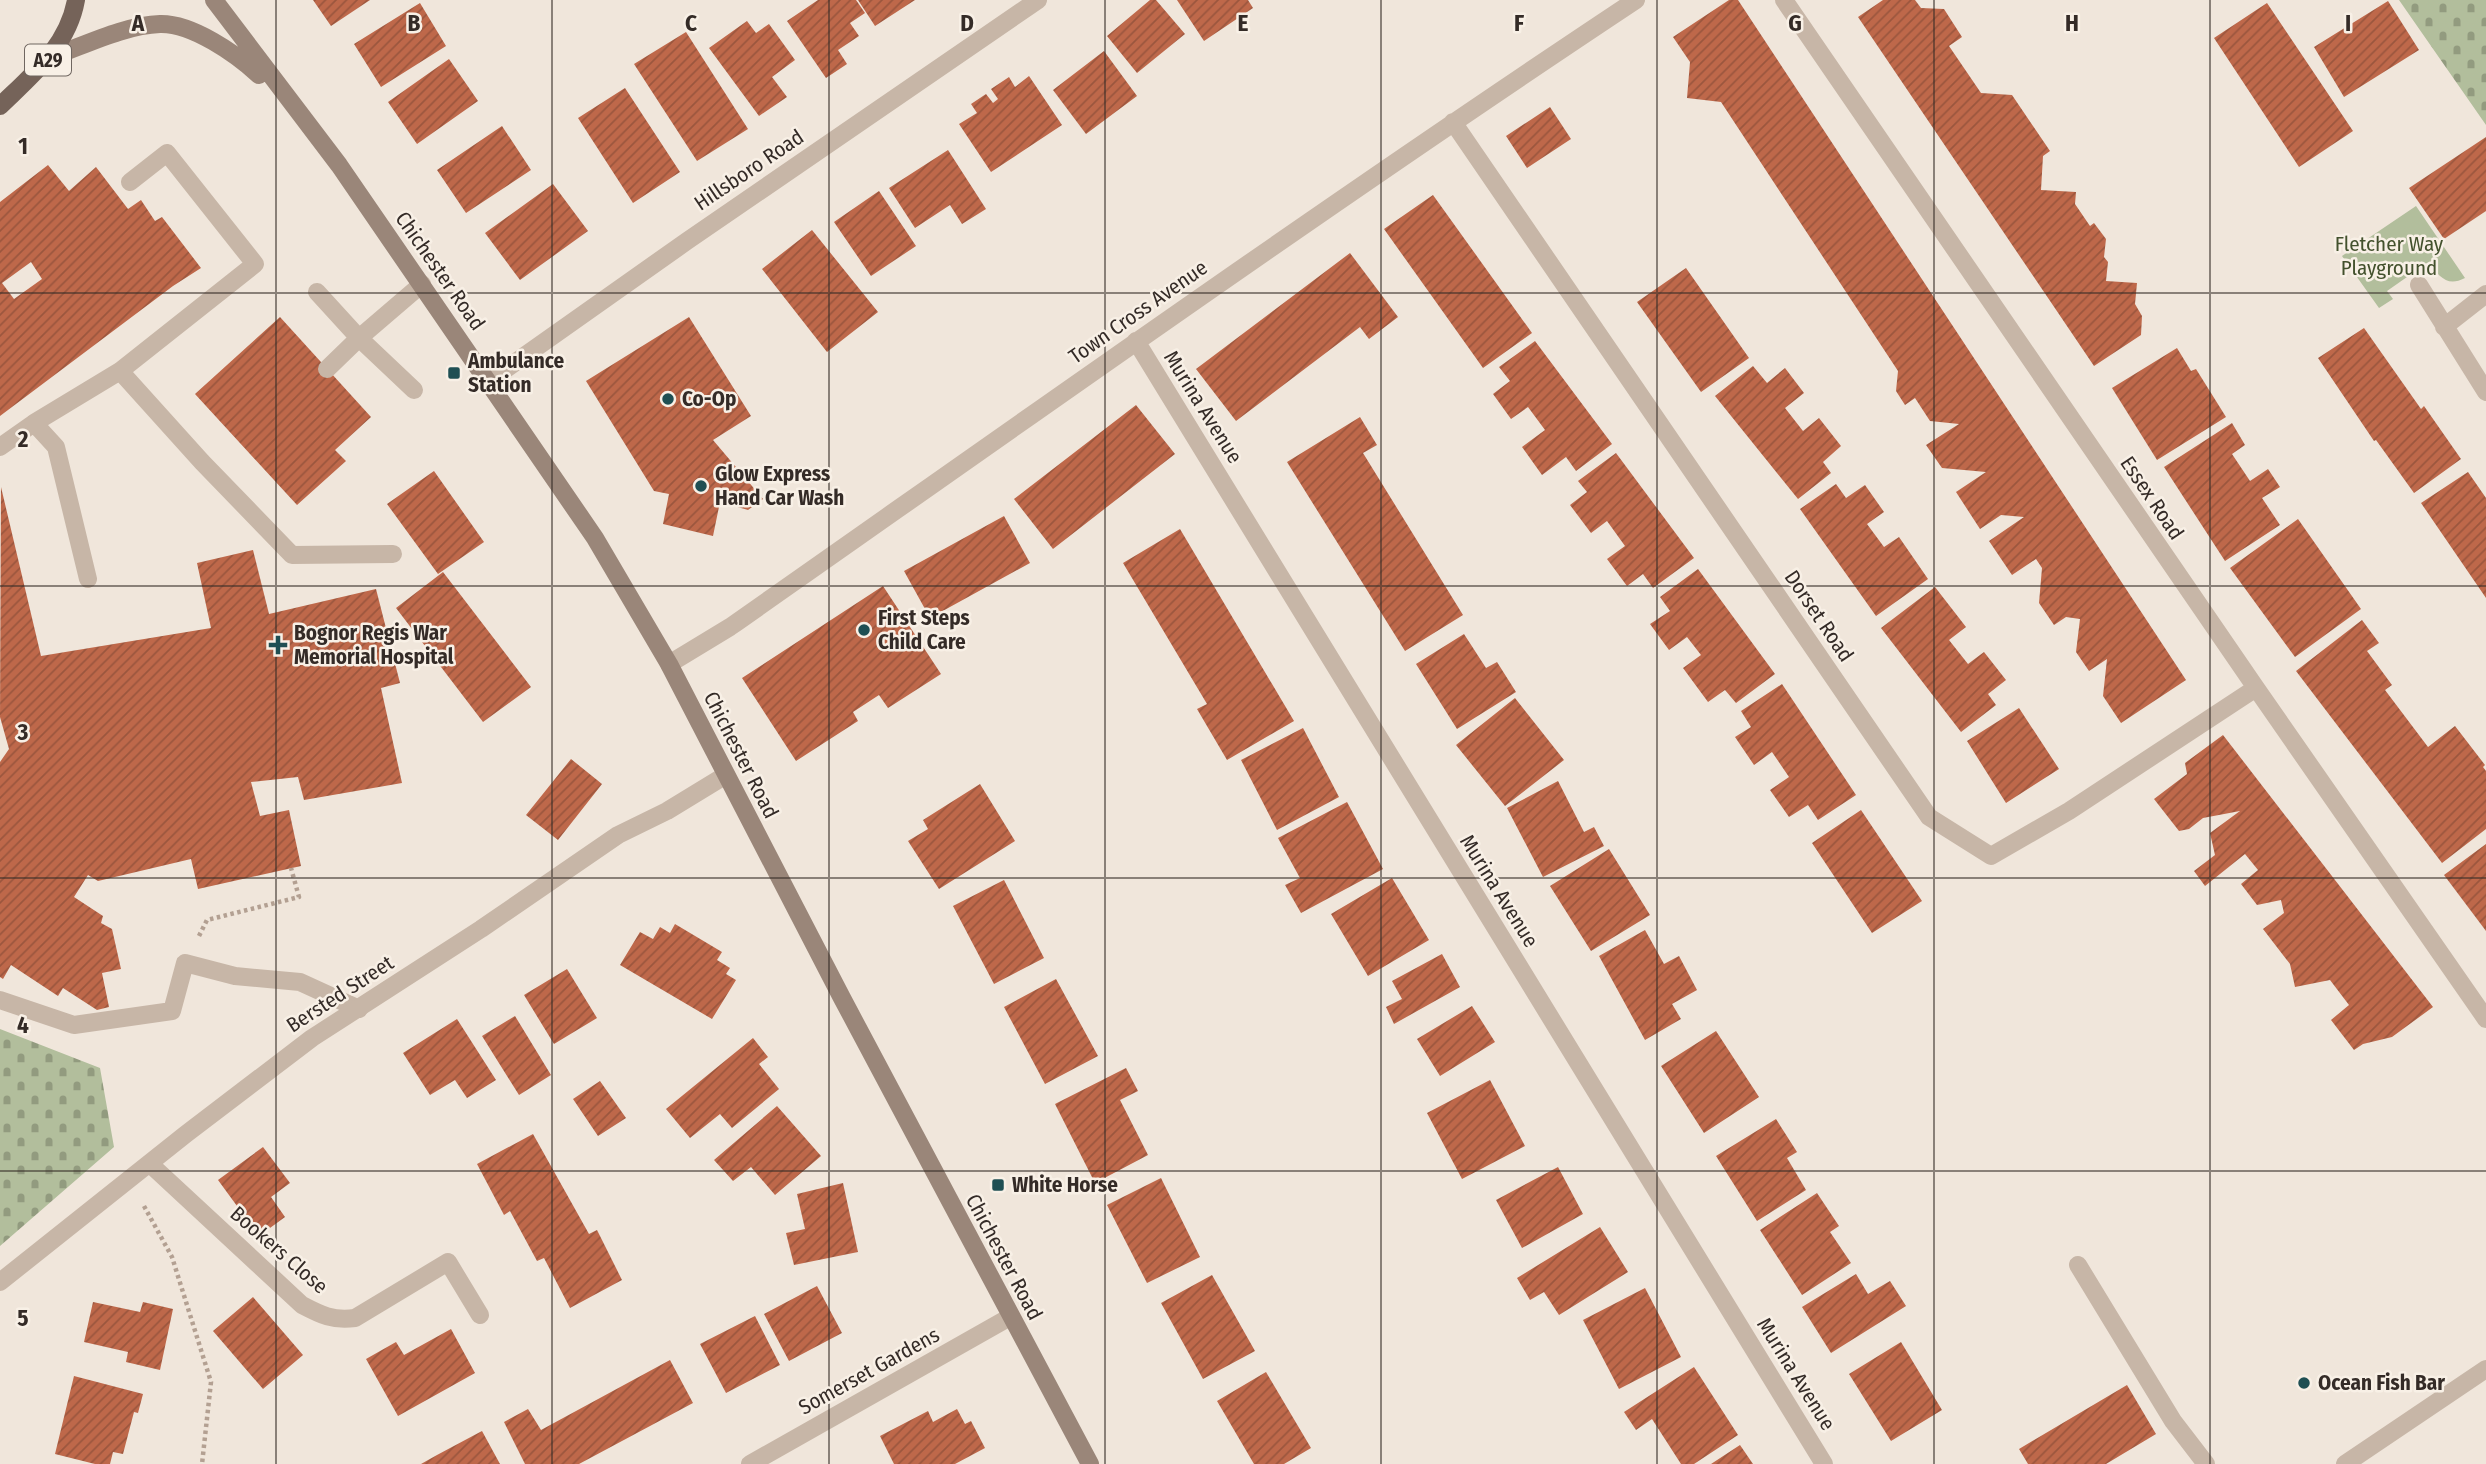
<svg xmlns="http://www.w3.org/2000/svg" width="2486" height="1464" viewBox="0 0 2486 1464" font-family="'Fira Sans Condensed',sans-serif">
	<style>
		.green { fill: #b2be9c }
		.cemetery { fill: url(#cemetery-stones) }
		.building { fill: url(#building-hatch); fill-rule: evenodd }
		.lines { fill: none; stroke-linecap: round; stroke-linejoin: round }
		.path { stroke: #b3a092; stroke-width: 4.5; stroke-dasharray: 3.5 3.5; stroke-linecap: butt }
		.service { stroke: #c7b6a7; stroke-width: 18 }
		.minor { stroke: #c7b6a7; stroke-width: 18 }
		.tertiary { stroke: #c7b6a7; stroke-width: 18 }
		.secondary { stroke: #9a8679; stroke-width: 18 }
		.primary { stroke: #756359; stroke-width: 18 }
		.grid { fill: none; stroke: #342b27; stroke-width: 2; stroke-opacity: 0.55 }
		.poi-dot { fill: #1f4f53; stroke: #f8f0e6; stroke-width: 2.5 }
		.labels { text-anchor: middle; stroke-width: 5; stroke-linejoin: round; paint-order: stroke }
		.shield { fill: #f8f0e6; stroke: #6f6660; stroke-width: 2 }
		.shield-label { font-size: 19px; font-weight: bold; fill: #342b27 }
		.street-label { font-size: 21px; fill: #342b27; stroke: #f8f0e6 }
		.park-label { font-size: 21px; fill: #43512d; stroke: #f8f0e6 }
		.poi-label { font-size: 21px; font-weight: bold; fill: #342b27; stroke: #f8f0e6; text-anchor: start }
		.grid-label { font-size: 23px; text-anchor: middle; font-weight: bold; fill: #342b27; stroke: #f8f0e6; stroke-width: 5; stroke-linejoin: round; paint-order: stroke }
	</style>
	<defs>
		<pattern id="cemetery-stones" width="16" height="16" patternUnits="userSpaceOnUse" patternTransform="scale(1.75)"><rect width="16" height="16" fill="#b2be9c"/><path d="M2 7V4a2 2 0 0 1 4 0v3zM10 15v-3a2 2 0 0 1 4 0v3z" fill="#929b7f"/></pattern>
		<pattern id="building-hatch" width="6" height="6" patternUnits="userSpaceOnUse" patternTransform="scale(1.75)"><rect width="6" height="6" fill="#be684a"/><path d="M-1 1l2-2M0 6l6-6M5 7l2-2" fill="none" stroke="#9b563e"/></pattern>
	</defs>
	<rect width="100%" height="100%" fill="#f0e6db"/>
	<path class="green" d="M2416,206L2465,278C2446,288 2440,275 2427,263L2387,291L2393,299L2379,308L2342,256Z"/>
	<path class="cemetery" d="M2399,0H2486V125Z
		M0,1029L100,1068L114,1147L0,1246Z"/>
	<path class="building" d="M313,0H370L331,26Z
		M818,0H856L865,13L850,23L859,36L838,50L847,64L826,78L787,21Z
		M858,0H915L875,26Z
		M1150,0H1156L1185,34L1137,73L1107,36Z
		M1177,0H1248L1253,8L1204,41Z
		M1729,0H1738L2186,680L2121,723L2103,696L2107,659L2089,671L2076,652L2080,619L2066,617L2054,625L2039,603L2042,568L2036,559L2012,575L1989,541L2024,517L2001,515L1980,529L1956,492L1986,472L1942,468L1926,445L1959,424L1930,421L1915,398L1905,405L1896,391L1898,371L1721,102L1687,98L1690,62L1673,37Z
		M1883,0H1915L1921,8L1944,9L1962,37L1949,46L1981,93L2012,95L2050,151L2043,156L2041,190L2076,192L2075,204L2090,226L2094,223L2106,239L2104,257L2108,262L2106,281L2137,283L2135,304L2142,316L2141,335L2094,366L1858,17Z
		M2388,1L2419,50L2344,97L2314,47Z
		M420,3L446,46L381,87L354,44Z
		M2267,3L2353,131L2299,167L2214,38Z
		M747,21L756,33L769,24L795,60L772,77L787,97L759,116L709,48Z
		M686,32L748,129L697,161L634,64Z
		M1104,51L1137,96L1086,134L1053,90Z
		M449,59L478,101L417,144L388,102Z
		M1029,76L1062,125L991,172L959,124L977,113L971,104L986,94L993,103L998,99L991,89L1009,77L1015,87Z
		M625,88L680,172L633,203L578,118Z
		M1550,107L1571,139L1527,168L1506,136Z
		M502,126L531,170L466,213L437,170Z
		M2486,137V211L2444,239L2409,188Z
		M948,150L986,209L962,224L950,205L915,228L889,188Z
		M48,165L69,191L96,167L128,209L141,200L155,221L162,217L201,268L173,286L0,416V202ZM31,262L42,279L14,299L2,283Z
		M553,184L588,231L520,280L485,233Z
		M879,191L916,246L871,276L834,222Z
		M1433,195L1532,333L1483,368L1384,229Z
		M812,230L878,312L827,352L762,269Z
		M1350,253L1398,317L1369,339L1360,327L1236,421L1196,369Z
		M1686,268L1749,358L1701,392L1637,302Z
		M280,317L371,417L335,450L346,461L297,505L195,394Z
		M689,317L751,416L713,440L763,499L748,510L720,502L713,536L663,524L669,494L654,491L586,381Z
		M2364,328L2421,409L2424,406L2461,459L2414,493L2376,440L2374,441L2318,358Z
		M1535,341L1612,444L1576,471L1566,457L1542,475L1522,447L1545,430L1528,407L1511,419L1493,394L1510,381L1499,367Z
		M2177,348L2191,371L2196,369L2226,417L2157,460L2112,388Z
		M1753,366L1767,383L1785,368L1804,393L1785,408L1803,431L1819,418L1841,446L1823,462L1831,473L1798,499L1715,396Z
		M1136,405L1175,454L1053,549L1014,499Z
		M1360,417L1377,445L1363,453L1463,615L1405,651L1287,462Z
		M2232,423L2245,445L2232,454L2250,481L2268,469L2280,487L2262,498L2280,525L2225,561L2164,467Z
		M1616,453L1694,558L1653,588L1643,574L1627,586L1607,559L1625,546L1607,521L1591,533L1570,505L1587,492L1578,481Z
		M434,471L484,542L438,574L387,504Z
		M2468,472L2486,498V598L2421,503Z
		M1836,484L1846,498L1865,485L1884,512L1867,524L1884,547L1899,537L1928,579L1876,616L1800,509Z
		M1,487L41,656L211,628L197,563L253,550L269,614L376,589L400,683L381,688L402,783L304,800L298,777L251,782L260,816L289,810L301,866L198,889L191,859L98,881L88,875L74,897L103,916L101,923L112,929L121,969L102,973L109,1007L97,1010L63,988L58,996L11,965L3,979L0,977V762L9,749L0,717Z
		M1004,516L1030,563L930,618L904,571Z
		M2298,519L2361,609L2295,657L2230,568Z
		M1180,529L1294,721L1227,760L1197,709L1207,704L1123,563Z
		M1698,569L1775,674L1736,703L1725,690L1708,702L1683,668L1701,655L1687,637L1669,650L1650,624L1670,611L1660,597Z
		M443,572L531,687L483,722L396,608Z
		M883,586L941,674L888,708L879,695L853,712L858,721L796,761L742,678Z
		M1935,587L1966,627L1949,640L1968,664L1984,652L2006,680L1988,694L1996,705L1961,732L1881,628Z
		M2362,620L2379,643L2367,651L2392,685L2385,690L2428,747L2455,726L2485,765L2483,767L2486,771V829L2442,863L2296,671Z
		M1464,634L1486,668L1497,662L1516,692L1457,729L1416,664Z
		M1782,684L1856,795L1818,820L1808,805L1789,817L1770,790L1789,777L1772,752L1754,765L1735,737L1751,727L1741,711Z
		M1515,698L1564,760L1505,806L1456,745Z
		M2019,708L2059,769L2006,803L1967,741Z
		M1303,728L1339,797L1277,830L1241,760Z
		M2223,735L2433,1007L2392,1037L2363,1044L2354,1050L2331,1020L2349,1005L2330,980L2295,987L2290,964L2263,929L2284,913L2281,900L2257,905L2241,884L2258,870L2245,854L2205,886L2194,871L2215,855L2210,833L2240,811L2203,818L2189,829L2179,831L2154,799L2187,774L2185,763Z
		M571,759L602,784L558,840L526,815Z
		M1558,781L1584,832L1594,827L1604,846L1543,877L1507,808Z
		M980,784L1015,841L939,889L908,841L928,829L923,820Z
		M1347,802L1383,869L1301,913L1285,885L1300,878L1278,838Z
		M1861,810L1922,901L1872,933L1812,843Z
		M2486,844V931L2444,875Z
		M1609,849L1650,915L1591,951L1550,886Z
		M1392,878L1429,940L1368,976L1331,914Z
		M1004,880L1044,958L994,984L953,906Z
		M675,924L722,952L717,960L730,968L726,974L736,980L712,1019L620,965L640,932L653,939L660,927L670,933Z
		M1645,930L1664,964L1679,956L1697,990L1672,1004L1681,1019L1645,1040L1599,956Z
		M1442,954L1460,987L1394,1024L1386,1007L1402,999L1392,981Z
		M567,969L597,1018L554,1044L524,995Z
		M1056,979L1098,1056L1045,1084L1004,1007Z
		M1472,1006L1495,1042L1440,1076L1417,1039Z
		M515,1016L551,1075L519,1095L482,1036Z
		M457,1019L496,1080L467,1098L455,1080L430,1095L403,1053Z
		M1716,1031L1759,1097L1704,1133L1661,1066Z
		M753,1038L768,1057L759,1064L779,1089L732,1128L720,1114L690,1138L666,1109Z
		M1126,1068L1138,1091L1120,1100L1148,1155L1095,1183L1055,1104Z
		M1490,1080L1525,1146L1462,1179L1427,1113Z
		M600,1081L626,1118L598,1136L573,1099Z
		M777,1106L821,1156L775,1195L751,1167L733,1181L714,1160Z
		M1776,1119L1797,1152L1787,1158L1806,1190L1757,1221L1716,1156Z
		M533,1134L589,1234L597,1230L622,1280L570,1308L544,1258L537,1261L510,1211L504,1215L477,1164Z
		M263,1147L290,1183L271,1197L285,1217L259,1236L218,1180Z
		M1558,1167L1583,1214L1522,1248L1496,1200Z
		M1161,1178L1200,1257L1147,1283L1107,1205Z
		M843,1183L858,1252L794,1265L786,1233L805,1229L797,1194Z
		M1817,1193L1839,1226L1830,1232L1851,1263L1802,1295L1760,1230Z
		M1600,1227L1628,1272L1559,1315L1544,1292L1530,1300L1517,1278Z
		M1856,1274L1868,1294L1890,1281L1906,1306L1831,1353L1802,1307Z
		M1212,1275L1255,1351L1203,1379L1161,1303Z
		M817,1286L842,1333L789,1361L764,1314Z
		M1645,1288L1681,1357L1619,1389L1583,1320Z
		M253,1297L303,1355L263,1389L213,1331Z
		M93,1302L140,1312L143,1302L173,1309L160,1370L126,1362L128,1352L84,1342Z
		M755,1316L780,1365L726,1393L700,1344Z
		M451,1329L475,1373L398,1416L366,1359L396,1342L404,1355Z
		M1901,1342L1942,1410L1891,1441L1849,1374Z
		M670,1360L693,1403L579,1464H525L504,1422L528,1409L541,1430Z
		M1694,1367L1738,1435L1694,1464H1681L1652,1419L1636,1430L1624,1412Z
		M1266,1372L1311,1448L1284,1464H1254L1217,1401Z
		M74,1376L143,1394L138,1413L134,1412L123,1454L113,1452L110,1464H95L55,1454Z
		M2127,1385L2156,1434L2106,1464H2028L2019,1449Z
		M957,1409L965,1424L971,1421L985,1448L955,1464H894L880,1436L928,1411L933,1422Z
		M482,1431L500,1464H421L437,1455Z
		M1740,1445L1753,1464H1711Z"/>
	<g class="lines">
		<path class="path" d="M199,936L207,920L299,897L291,868
			M144,1206L172,1257L211,1382L202,1464"/>
		<path class="service" d="M317,292L359,338L327,369
			M120,371L202,462L292,555L393,554
			M414,390L359,338L422,284
			M34,423L56,447L88,579
			M0,447L34,423L120,371L255,264L167,153L130,182
			M0,1000L74,1025L172,1011L185,963L235,976L300,982L359,1009
			M2078,1265L2173,1421L2206,1464"/>
		<path class="minor" d="M1784,0L2256,688L2486,1019
			M1453,122L1929,817L1991,856L2069,811L2256,688
			M2419,285L2486,392
			M2444,327L2486,294
			M1136,341L1824,1464
			M489,381L687,241L1038,0
			M669,664L730,627C1031,416 1330,203 1636,0
			M150,1164L302,1305C321,1315 333,1321 355,1318L448,1262L480,1315
			M0,1282L186,1134L312,1038L481,929L618,835L667,811L726,775
			M750,1464L1010,1317"/>
		<path class="tertiary" d="M2345,1464L2486,1369"/>
		<path class="secondary" d="M214,0L339,165L595,538L669,664L842,998L1090,1464
			M51,57C83,46 125,25 160,24C192,23 236,54 259,75"/>
		<path class="primary" d="M0,106C32,75 68,46 76,0"/>
	</g>
	<path class="grid" d="M276,0V1464M552,0V1464M829,0V1464M1105,0V1464M1381,0V1464M1657,0V1464M1934,0V1464M2210,0V1464M0,293H2486M0,586H2486M0,878H2486M0,1171H2486"/>
	<g class="poi-dot">
		<rect x="447" y="366" width="14" height="14" rx="3.5"/>
		<circle cx="668" cy="399" r="7"/>
		<circle cx="701" cy="486" r="7"/>
		<circle cx="864" cy="630" r="7"/>
		<path d="M274.5 634.5h7v7h7v7h-7v7h-7v-7h-7v-7h7z"/>
		<rect x="991" y="1178" width="14" height="14" rx="3.5"/>
		<circle cx="2304" cy="1383" r="7"/>
	</g>
	<g class="labels">
		<rect class="shield" x="25" y="44.5" width="46" height="31" rx="5"/>
		<g class="shield-label">
			<text x="48" y="67">A29</text>
		</g>
		<g class="street-label">
			<text transform="translate(749 170) rotate(-34)" y="7">Hillsboro Road</text>
			<text transform="translate(440 271) rotate(55)" y="7">Chichester Road</text>
			<text transform="translate(1138 312) rotate(-35)" y="7">Town Cross Avenue</text>
			<text transform="translate(1203 407) rotate(58)" y="7">Murina Avenue</text>
			<text transform="translate(2152 498) rotate(56)" y="7">Essex Road</text>
			<text transform="translate(1819 616) rotate(56)" y="7">Dorset Road</text>
			<text transform="translate(741 755) rotate(63)" y="7">Chichester Road</text>
			<text transform="translate(1499 891) rotate(58)" y="7">Murina Avenue</text>
			<text transform="translate(340 994) rotate(-33)" y="7">Bersted Street</text>
			<text transform="translate(279 1250) rotate(41)" y="7">Bookers Close</text>
			<text transform="translate(1004 1257) rotate(62)" y="7">Chichester Road</text>
			<text transform="translate(869 1371) rotate(-29)" y="7">Somerset Gardens</text>
			<text transform="translate(1796 1374) rotate(58)" y="7">Murina Avenue</text>
		</g>
		<g class="park-label">
			<text x="2389" y="251">Fletcher Way<tspan x="2389" dy="24">Playground</tspan></text>
		</g>
		<g class="poi-label">
			<text x="468" y="368">Ambulance<tspan x="468" dy="24">Station</tspan></text>
			<text x="682" y="406">Co-Op</text>
			<text x="715" y="481">Glow Express<tspan x="715" dy="24">Hand Car Wash</tspan></text>
			<text x="878" y="625">First Steps<tspan x="878" dy="24">Child Care</tspan></text>
			<text x="294" y="640">Bognor Regis War<tspan x="294" dy="24">Memorial Hospital</tspan></text>
			<text x="1012" y="1192">White Horse</text>
			<text x="2318" y="1390">Ocean Fish Bar</text>
		</g>
	</g>
	<g class="grid-label">
		<text x="138" y="31">A</text>
		<text x="414" y="31">B</text>
		<text x="691" y="31">C</text>
		<text x="967" y="31">D</text>
		<text x="1243" y="31">E</text>
		<text x="1519" y="31">F</text>
		<text x="1795" y="31">G</text>
		<text x="2072" y="31">H</text>
		<text x="2348" y="31">I</text>
		<text x="23" y="154">1</text>
		<text x="23" y="447">2</text>
		<text x="23" y="740">3</text>
		<text x="23" y="1033">4</text>
		<text x="23" y="1326">5</text>
	</g>
</svg>
